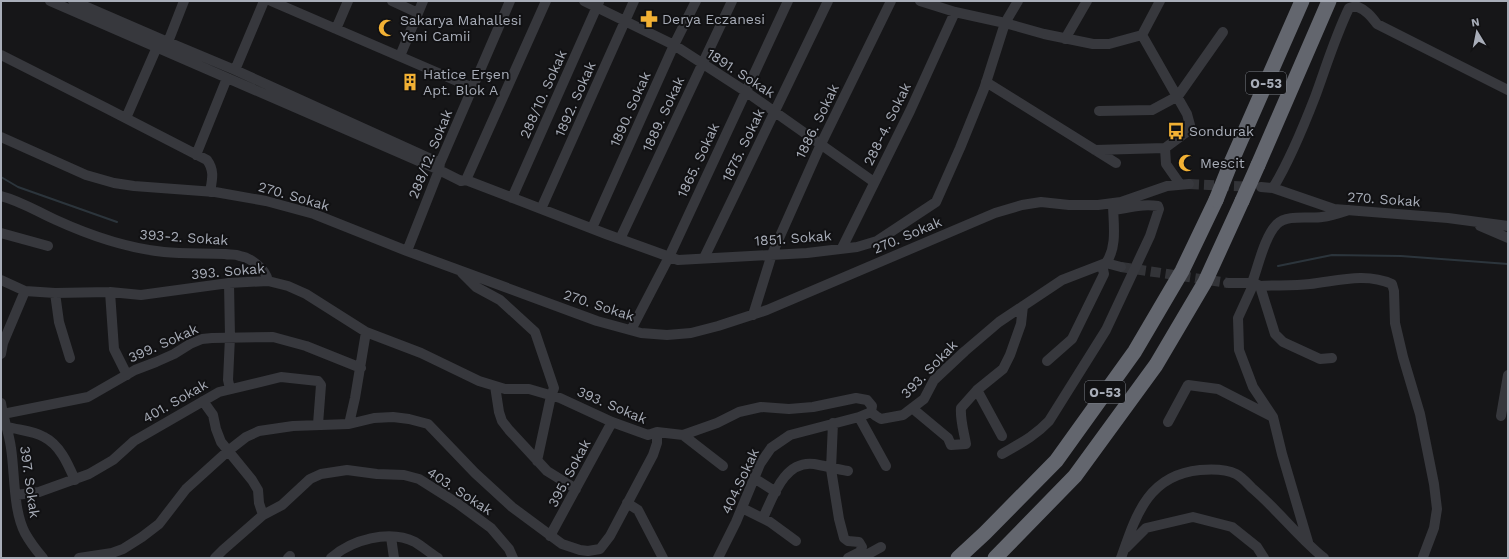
<svg xmlns="http://www.w3.org/2000/svg" width="1509" height="559" viewBox="0 0 1509 559" font-family="'Work Sans',sans-serif">
	<style>
		.lines { fill: none; stroke-linecap: round; stroke-linejoin: round }
		.stream { stroke: #2c353c; stroke-width: 2 }
		.minor-tunnel { stroke: #333438; stroke-width: 10; stroke-dasharray: 10 5; stroke-linecap: butt }
		.minor { stroke: #37383d; stroke-width: 10 }
		.highway { stroke: #63666e; stroke-width: 15 }
		.highway-bridge { stroke: #63666e; stroke-width: 15 }
		.labels { text-anchor: middle; stroke-width: 4; stroke-linejoin: round; paint-order: stroke }
		.shield { fill: #111113; stroke: #7b7e86; stroke-width: 1 }
		.shield-label { font-size: 13px; font-weight: bold; fill: #a8adb8 }
		.poi-label { font-size: 14px; fill: #a8adb8; stroke: #111113; text-anchor: start }
		.street-label { font-size: 14px; fill: #a8adb8; stroke: #111113 }
	</style>
	<rect width="100%" height="100%" fill="#161618"/>
	<g class="lines">
		<path class="stream" d="M1,177L18,187L117,222
			M1278,266L1332,255L1401,256L1508,264"/>
		<path class="minor-tunnel" d="M1189,184L1253,187
			M1121,267L1228,283"/>
		<path class="minor" d="M50,1L439,170L461,181
			M73,1L168,42L235,70L440,163
			M271,1L473,88
			M392,1L418,13
			M584,1L674,45L745,91L874,182
			M920,1L955,12L1005,23L1044,34L1093,44H1109L1142,35
			M336,29L348,1
			M1142,35L1187,114L1190,125L1188,131L1165,148L1166,164L1180,184
			M1142,35L1160,1
			M1065,39L1087,1
			M168,42L184,1
			M1,55L106,108L207,160C215,171 212,180 210,192
			M400,56L423,1
			M235,70L264,1
			M986,82L1116,163
			M1099,111L1152,110L1178,96L1223,32
			M126,118L157,47
			M1,137L86,175L114,183L134,186L215,192L266,201L314,214L407,251L597,321L641,333L667,335L691,333L718,326L767,310L995,213L1022,205L1041,202L1069,205H1098L1121,202L1167,186L1189,184
			M1095,150L1165,148
			M196,155L227,78
			M466,180L546,1
			M461,181L466,180L606,234L678,260L807,253L857,247L877,241L936,202L960,148L984,89L1005,23L1018,1
			M1261,187L1273,188L1334,209L1448,218L1508,226
			M1273,188C1290,160 1303,128 1315,97C1326,67 1335,37 1349,8L1356,6C1366,10 1371,16 1377,24L1508,90
			M1,196C21,201 38,212 56,220C91,236 126,248 164,252C184,254 205,253 225,254C230,255 235,254 240,256C251,258 266,269 268,281
			M512,198L599,2
			M541,209L634,1
			M1349,210C1340,213 1331,216 1322,217C1310,219 1287,214 1277,224C1265,236 1259,263 1253,280L1254,283L1260,286C1276,285 1293,286 1310,284C1337,281 1366,272 1392,284L1394,291L1395,323L1403,357L1420,414L1434,484L1437,509L1434,528L1423,557
			M1480,226L1508,238
			M592,228L674,45L696,1
			M1,233L48,246
			M620,239L732,1
			M842,248L910,111L955,12
			M407,251L439,170L440,163L510,1
			M704,258L828,1
			M1106,263L1121,267
			M462,273L476,287L500,300L535,332L554,388L551,396L537,461
			M1,280L25,291L55,293L110,292L141,295L229,283L268,281L288,286L306,294L366,332L421,353L479,381L505,389H529L560,398L612,422L648,435L657,432L683,435L717,423L739,412L761,407L789,409L813,407L856,398L867,400L872,406L871,412L876,416L881,419L903,415L924,399L934,380L965,351L999,322L1062,280L1106,263C1118,246 1113,222 1113,203
			M229,283L230,337L228,380L230,389
			M1228,283H1254
			M1254,283L1238,318L1239,350L1253,387L1273,417L1282,454L1308,542
			M1260,286L1275,334L1283,342L1320,359L1332,358
			M110,292L114,349L127,375
			M55,293L59,322L70,358
			M753,315L772,254L821,144L891,1
			M631,330L669,257L788,1
			M1,354L3,343L25,291
			M1047,361L1072,339L1104,274L1103,269L1099,266
			M495,386L499,412L502,421L509,430L547,471L576,489
			M977,390L1002,436
			M203,401L213,415L216,429L221,442L252,480L258,490L259,503L263,515
			M1,403C3,418 9,432 11,448C15,474 13,510 25,533C30,542 36,550 43,558
			M912,408L948,438L951,445L966,444C964,432 960,420 961,408L977,390L1003,369L1010,355L1021,324L1023,306
			M3,414L88,397L135,370L156,362L174,354L190,344L202,339L212,338L273,337L306,346L361,368
			M1501,416L1508,375
			M859,417L886,466
			M1168,422L1188,385L1218,389L1271,416
			M833,423L831,469L839,519L844,538L848,541L859,542L862,547L860,552L848,558
			M349,424L355,398L366,332
			M8,427C19,430 34,431 44,437C60,445 68,464 75,480
			M683,435L723,466
			M1002,454C1019,444 1035,436 1049,421L1106,330L1150,236L1159,209L1158,206C1143,204 1130,207 1115,210
			M754,478L776,492
			M16,495L39,492L89,474L113,460L134,441L219,392L281,377L318,381L321,385L318,424
			M627,503L638,510L663,558
			M742,508L770,522L796,541
			M763,518C773,497 784,460 814,464C825,466 836,469 848,471
			M550,536L612,422
			M391,537L394,558
			M1126,548L1146,528L1193,517L1232,527L1257,547L1264,558
			M79,558L112,553L123,549L142,537L159,524L186,489L228,451L246,437L259,431L293,426L349,424L374,418L393,417L409,419L428,424L475,473L512,507L562,544L580,550L588,551L600,549L610,536L653,455L657,443V432
			M215,558L223,550L263,515L282,505L310,479L321,474L347,470L377,474L404,475L419,479L457,503L491,528L509,549L513,558
			M288,558L290,556
			M331,558C351,540 389,529 415,542C423,547 430,553 438,558
			M718,558L736,522L760,464L771,448L790,435L859,417L871,412
			M861,558L881,547
			M1121,558C1136,515 1148,475 1200,470C1212,469 1226,469 1236,474C1242,477 1248,484 1252,488C1278,510 1298,537 1324,558"/>
		<path class="highway" d="M1230,165L1302,1
			M1258,165L1329,1
			M958,558L985,533L1056,461L1135,351L1182,271L1216,200
			M995,558L1075,476L1156,365L1205,282L1242,201"/>
		<path class="highway-bridge" d="M1216,200L1230,165
			M1242,201L1258,165"/>
	</g>
	<defs>
		<g id="pharmacy-bare" transform="scale(1.38)"><path d="M-2-6h4v4h4v4h-4v4h-4v-4h-4v-4h4Z" fill="#f2b134" stroke="#111113" stroke-width="2.5" paint-order="stroke"/></g>
		<g id="mosque-bare" transform="scale(1.38)"><path d="M3.5-4.9A6 6 0 1 0 3.5 4.9A5 5 0 1 1 3.5-4.9Z" fill="#f2b134" stroke="#111113" stroke-width="2.5" paint-order="stroke"/></g>
		<g id="building-bare" transform="scale(1.38)"><path d="M-4-6H4V6H1V3H-1V6H-4ZM-2.5-4.3h1.7v1.8h-1.7ZM.8-4.3h1.7v1.8H.8ZM-2.5-1h1.7V.8h-1.7ZM.8-1h1.7V.8H.8Z" fill="#f2b134" stroke="#111113" stroke-width="2.5" paint-order="stroke"/></g>
		<g id="bus-bare" transform="scale(1.38)"><path d="M-5-6H5V4H4V6H2V4H-2V6H-4V4H-5ZM-3.5-4V0h7V-4ZM-3.5 1.2v1.5H-2V1.2ZM2 1.2v1.5H3.5V1.2Z" fill="#f2b134" stroke="#111113" stroke-width="2.5" paint-order="stroke"/></g>
	</defs>
	<g fill-rule="evenodd">
		<use href="#pharmacy-bare" x="649" y="19"/>
		<use href="#mosque-bare" x="387" y="28"/>
		<use href="#building-bare" x="410" y="82"/>
		<use href="#bus-bare" x="1176" y="131"/>
		<use href="#mosque-bare" x="1187" y="163"/>
	</g>
	<g class="labels">
		<g class="shield">
			<rect x="1246" y="72" width="40" height="22" rx="3"/>
			<rect x="1085" y="381" width="40" height="22" rx="3"/>
		</g>
		<g class="shield-label">
			<text x="1266" y="88">O-53</text>
			<text x="1105" y="397">O-53</text>
		</g>
		<g class="poi-label">
			<text x="662" y="24">Derya Eczanesi</text>
			<text x="400" y="25">Sakarya Mahallesi<tspan x="400" dy="16">Yeni Camii</tspan></text>
			<text x="423" y="79">Hatice Erşen<tspan x="423" dy="16">Apt. Blok A</tspan></text>
			<text x="1189" y="136">Sondurak</text>
			<text x="1200" y="168">Mescit</text>
		</g>
		<g class="street-label">
			<text transform="translate(741 73) rotate(33)" y="5">1891. Sokak</text>
			<text transform="translate(543 94) rotate(-66)" y="5">288/10. Sokak</text>
			<text transform="translate(575 99) rotate(-66)" y="5">1892. Sokak</text>
			<text transform="translate(630 109) rotate(-66)" y="5">1890. Sokak</text>
			<text transform="translate(663 114) rotate(-65)" y="5">1889. Sokak</text>
			<text transform="translate(817 121) rotate(-64)" y="5">1886. Sokak</text>
			<text transform="translate(887 124) rotate(-64)" y="5">288-4. Sokak</text>
			<text transform="translate(743 145) rotate(-64)" y="5">1875. Sokak</text>
			<text transform="translate(430 154) rotate(-68)" y="5">288/12. Sokak</text>
			<text transform="translate(698 160) rotate(-65)" y="5">1865. Sokak</text>
			<text transform="translate(294 196) rotate(16)" y="5">270. Sokak</text>
			<text transform="translate(1384 199) rotate(4)" y="5">270. Sokak</text>
			<text transform="translate(907 235) rotate(-23)" y="5">270. Sokak</text>
			<text transform="translate(184 237) rotate(4)" y="5">393-2. Sokak</text>
			<text transform="translate(793 238) rotate(-4)" y="5">1851. Sokak</text>
			<text transform="translate(228 271) rotate(-5)" y="5">393. Sokak</text>
			<text transform="translate(599 305) rotate(18)" y="5">270. Sokak</text>
			<text transform="translate(163 343) rotate(-24)" y="5">399. Sokak</text>
			<text transform="translate(929 369) rotate(-46)" y="5">393. Sokak</text>
			<text transform="translate(175 401) rotate(-30)" y="5">401. Sokak</text>
			<text transform="translate(612 405) rotate(23)" y="5">393. Sokak</text>
			<text transform="translate(569 473) rotate(-62)" y="5">395. Sokak</text>
			<text transform="translate(740 481) rotate(-65)" y="5">404.Sokak</text>
			<text transform="translate(30 482) rotate(82)" y="5">397. Sokak</text>
			<text transform="translate(460 491) rotate(33)" y="5">403. Sokak</text>
		</g>
	</g>
	<rect width="1509" height="559" fill="none" stroke="#a8adb8" stroke-width="4"/>
	<g transform="translate(1477 32) rotate(350)" stroke="#111113" stroke-width="3" paint-order="stroke">
	<path d="M0-3L7 15L0 10L-7 15Z" fill="#a8adb8"/>
	<text y="-6" font-size="11" font-weight="bold" text-anchor="middle" fill="#a8adb8">N</text>
	</g>
</svg>
